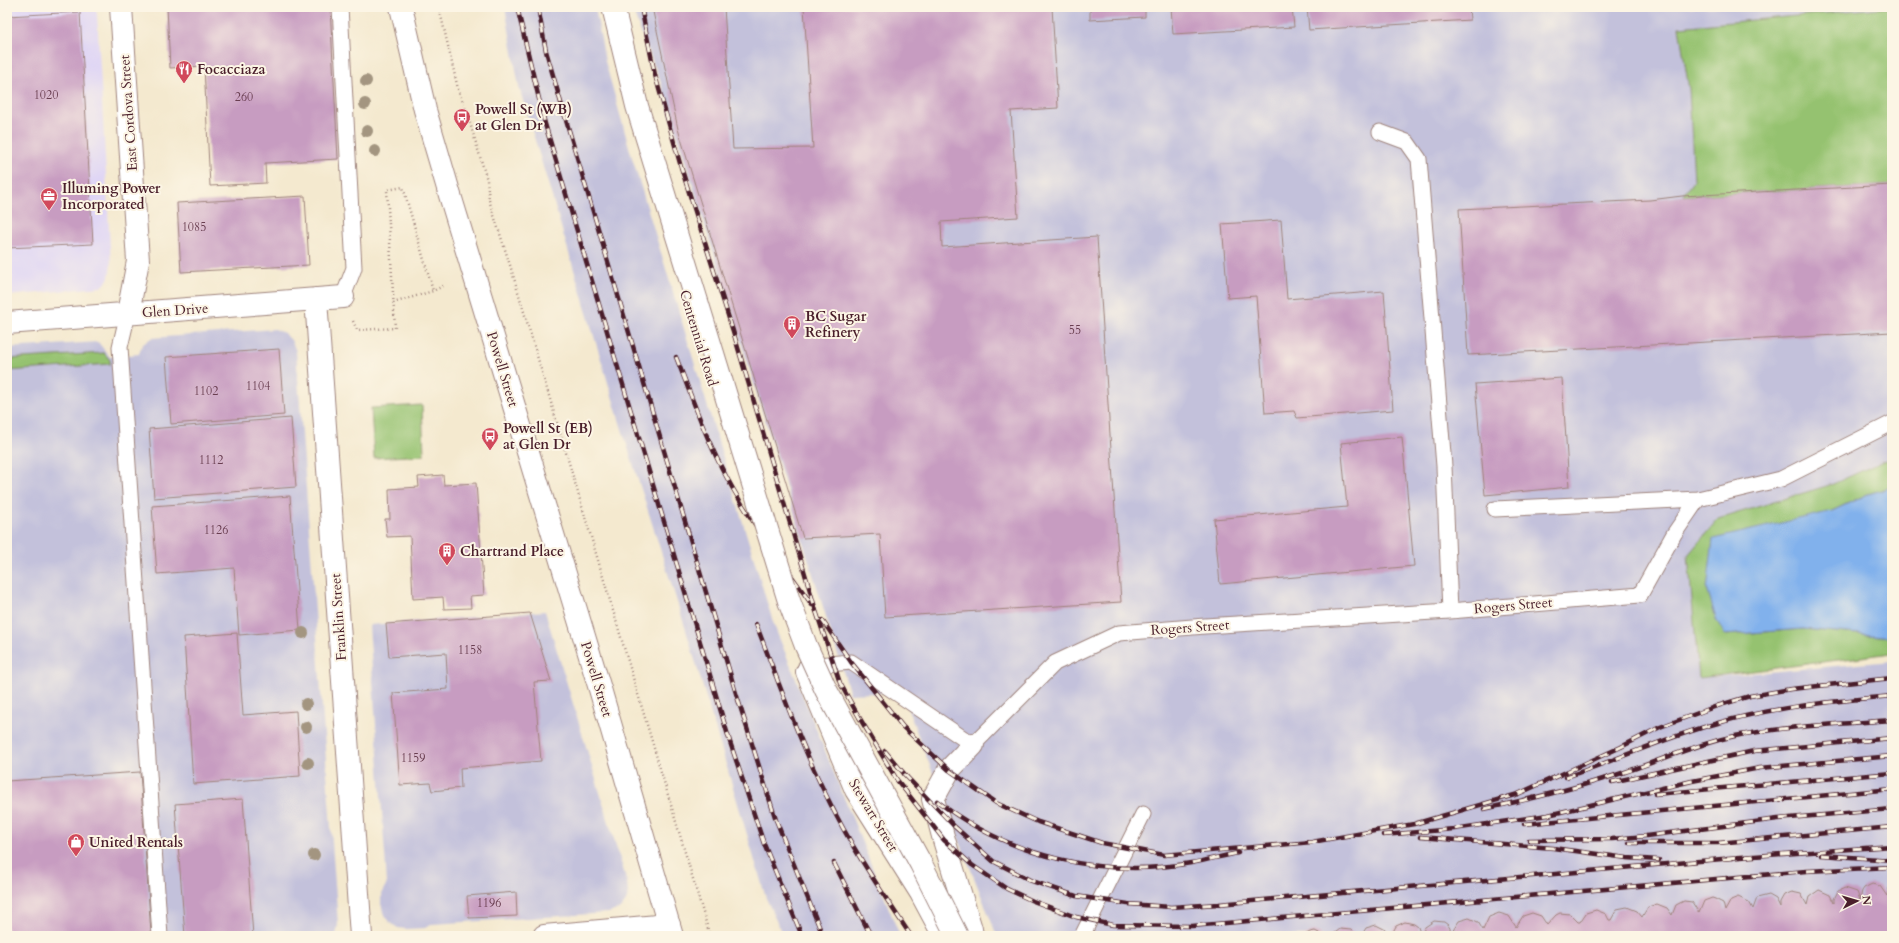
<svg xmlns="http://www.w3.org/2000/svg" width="1899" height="943" viewBox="0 0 1899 943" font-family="Cardo,serif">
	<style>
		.built { fill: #dfd5f5 }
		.industrial { fill: #c3c1db }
		.green { fill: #95c270; stroke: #70704e }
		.water { fill: #81b1ec; stroke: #66688c }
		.building { fill: #c79cc1 }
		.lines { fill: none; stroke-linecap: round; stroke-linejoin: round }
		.lane-casing { stroke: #9f847d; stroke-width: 17 }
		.street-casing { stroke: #9f847d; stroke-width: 24 }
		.secondary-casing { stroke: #9f847d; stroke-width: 24 }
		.path { stroke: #9f847d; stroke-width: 2.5; stroke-dasharray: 1 3; stroke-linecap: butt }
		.lane { stroke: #fff; stroke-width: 15 }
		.street { stroke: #fff; stroke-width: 22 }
		.secondary { stroke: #fff; stroke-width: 22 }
		.rail-casing { stroke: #4a1f2b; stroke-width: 4.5 }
		.rail { stroke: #fcf5e5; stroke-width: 3; stroke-dasharray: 9; stroke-linecap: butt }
		.street-bridge-casing { stroke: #9f847d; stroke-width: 24; stroke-linecap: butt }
		.street-bridge { stroke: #fff; stroke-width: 22 }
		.tree { fill: #a39580 }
		.labels { text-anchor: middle; stroke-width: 4; stroke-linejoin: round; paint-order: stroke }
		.number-label { font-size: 12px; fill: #693e50 }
		.poi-label { font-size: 14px; font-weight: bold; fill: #4a1f2b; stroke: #fcf5e5; text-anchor: start }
		.street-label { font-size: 14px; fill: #4a1f2b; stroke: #fcf5e5 }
	</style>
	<rect width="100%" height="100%" fill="#fcf5e5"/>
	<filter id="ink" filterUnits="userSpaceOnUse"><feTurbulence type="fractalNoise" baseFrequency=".025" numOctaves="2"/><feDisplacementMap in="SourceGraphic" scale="8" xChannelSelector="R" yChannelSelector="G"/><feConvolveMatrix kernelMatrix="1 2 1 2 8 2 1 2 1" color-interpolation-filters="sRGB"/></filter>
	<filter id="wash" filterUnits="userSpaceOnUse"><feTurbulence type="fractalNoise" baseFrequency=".012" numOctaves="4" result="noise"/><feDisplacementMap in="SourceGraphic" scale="16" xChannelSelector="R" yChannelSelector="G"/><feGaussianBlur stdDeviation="0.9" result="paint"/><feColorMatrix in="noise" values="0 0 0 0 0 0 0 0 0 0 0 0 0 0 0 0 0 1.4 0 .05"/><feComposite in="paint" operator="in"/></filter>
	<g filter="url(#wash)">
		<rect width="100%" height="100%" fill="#f4e9cf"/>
		<path class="built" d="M7,7H95L97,14L111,265L109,277L105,284L101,287L7,296Z"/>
		<path class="industrial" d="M505,7H595L605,61L631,154L774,625L900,936H783L766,898L686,630L621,426L519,87Z
			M631,7H1892V457L1688,555L1699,678L1892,661V936H997L901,692L850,694L660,80Z
			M275,329L284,333L291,340L296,351L338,924L336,935L7,936V348L98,342L110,357L139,354L142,345L151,338Z
			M545,611L627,882L628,895L626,901L620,909L608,913L432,924L425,928L406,929L398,928L389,922L384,915L381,904V894L387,883L369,625Z"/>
		<path class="green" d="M1892,7V185L1682,196L1694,180L1689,89L1679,27Z
			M104,353L110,360V364L7,371V359Z
			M422,405L424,455L374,458L371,408Z
			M1892,457V487L1868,494L1832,511L1725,635L1803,629L1892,637V653L1699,678L1688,555L1718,519L1833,484Z"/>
		<path class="water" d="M1892,487V637L1803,629L1725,635L1716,619L1707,589L1713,539L1832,511L1868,494Z"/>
		<g id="blocks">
			<path class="building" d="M167,7H330L338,159L265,163L266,183L210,186L204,66L170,68Z
				M652,7H724L733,149L813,148L804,7H1052L1058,108L1011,111L1018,217L941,222L942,247L1097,237L1121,602L885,617L880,534L803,538L678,129Z
				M1090,7H1145V17L1090,20Z
				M1171,7H1292L1294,27L1173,34Z
				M1307,7H1469L1470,20L1309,30Z
				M80,12L93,244L7,248V16Z
				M1892,185V332L1468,355L1459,209L1650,200L1682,196Z
				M305,196L309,265L181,272L177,203Z
				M1281,220L1287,299L1384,291L1393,410L1297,418L1294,411L1265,413L1256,296L1228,298L1222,224Z
				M279,349L284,415L171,424L166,357Z
				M1562,378L1569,487L1485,495L1475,384Z
				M291,418L296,487L154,498L149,429Z
				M1402,437L1414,566L1220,584L1214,519L1347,507L1341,443Z
				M443,475L444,485L476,483L484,595L470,596L471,608L444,609L443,597L413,599L410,536L387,537L385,519H390L389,489L419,487L418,477Z
				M290,496L300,630L239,635L234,568L157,574L152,506Z
				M530,613L551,681L534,682L541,761L460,768L461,788L432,791L430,783L400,785L393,693L448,689L446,653L389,657L386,624Z
				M237,633L243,715L296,711L300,776L193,784L184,637Z
				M140,772L151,934L121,936H7V781Z
				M243,799L253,936H185L175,804Z
				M1872,884L1880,886L1887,896L1889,888L1892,884V936H1421L1425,927L1434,921L1444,922L1448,925L1452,932L1459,921L1469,918L1478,922L1483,930L1489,917L1499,913L1509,916L1516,927L1523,916L1532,913L1541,916L1547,925L1556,915L1560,913L1570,914L1578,922H1580L1586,913L1596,910L1606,914L1609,920H1611L1617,909L1627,907L1637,911L1642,917L1648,907L1657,904L1667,908L1672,915L1676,905L1684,901L1692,902L1699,913L1704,901L1712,898L1715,899L1723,903L1725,911L1731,900L1738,897L1749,902L1753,909L1757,898L1769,895L1776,899L1780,907V902L1784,895L1792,892L1801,894L1807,905L1809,897L1819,890L1830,895L1834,903V899L1838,891L1845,888L1857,892L1860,900L1862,891L1864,888Z
				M516,892L517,916L469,918L467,896Z
				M1405,922L1414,924L1418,927L1421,936H1391L1396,926Z
				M1376,925L1386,930L1389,936H1361L1366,928Z
				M1340,929L1351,930L1357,936H1331Z
				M1315,931L1325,936H1303L1310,932Z
				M1284,934L1289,936H1277V935Z"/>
		</g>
	</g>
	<g filter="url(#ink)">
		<use href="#blocks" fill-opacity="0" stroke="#9f847d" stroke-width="1"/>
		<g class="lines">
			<g class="lane-casing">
				<path id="lane" d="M340,7L354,268L343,297
					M1380,132L1407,142L1419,159L1444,466L1450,611
					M128,313L120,347L160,936
					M1495,509L1698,499
					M806,666L851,662L973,745L1055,663L1119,633L1205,626L1450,611L1640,595L1674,534L1698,499L1781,479L1892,423
					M1082,936L1143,814"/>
			</g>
			<g class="street-casing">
				<path id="street" d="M121,7L138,261L128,313
					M316,299L361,936
					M7,323L343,297
					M807,672L856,790L921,893L944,936
					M544,936L669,925
					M972,936L971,929L944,840L933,799L949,770L973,745"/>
			</g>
			<g class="secondary-casing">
				<path id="secondary" d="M401,7L425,110L449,192L600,689L672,936"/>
			</g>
			<path class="path" d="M439,7L458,89L467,113L487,180L489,200L510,265L710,936
				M393,303L433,291L445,285
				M353,321L357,330L395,328L387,190L403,187L433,291"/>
			<use href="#lane" class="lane"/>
			<use href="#street" class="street"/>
			<use href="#secondary" class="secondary"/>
			<g class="rail-casing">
				<path id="rail" d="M517,7L545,124L730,742L764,844L802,936
					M538,7L546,51L568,127L735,690L776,820L823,936
					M641,7L655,75L681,167L733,331L816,611L840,683L859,717L897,780L944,840L972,865L1007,889L1033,901L1076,917L1113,925L1192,926L1806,871L1892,867
					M676,357C692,397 706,440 727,478C751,523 783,563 812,605
					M822,620L851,662L903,727L949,770L996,803L1038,822L1102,843L1164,855L1312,842L1414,824L1518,794L1621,747L1660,727L1717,706L1750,696L1791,689L1892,678
					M756,624C779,683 800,744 829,801C852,849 882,892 911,936
					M885,751L907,777
					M904,774L955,827L993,861L1032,881L1076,896L1128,904L1171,907L1219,904L1733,858
					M1566,777C1617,760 1666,737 1718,723C1775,707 1833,701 1892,696
					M1612,782L1754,751L1892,738
					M1655,794L1892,773
					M937,801C1008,856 1102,879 1191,863C1207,860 1223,856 1238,853
					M1484,809C1531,799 1577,788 1622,773C1660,761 1696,744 1735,736C1785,726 1841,724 1892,720
					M1524,824L1892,789
					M1383,835L1454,829L1548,815L1692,781L1760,768L1892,756
					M1420,837L1553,848L1627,858L1659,860
					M1529,840L1612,839L1646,836L1778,819L1892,809
					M1629,843H1718L1892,827
					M1821,855L1892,860
					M1727,858L1892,846
					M834,863L871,936"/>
			</g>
			<use href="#rail" class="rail"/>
			<g class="street-bridge-casing">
				<path id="street-bridge" d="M613,7L637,106L789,601L806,646L826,690L921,864L957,936"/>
			</g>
			<use href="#street-bridge" class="street-bridge"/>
		</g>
		<g class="tree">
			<circle cx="366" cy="81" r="6"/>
			<circle cx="365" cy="104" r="6"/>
			<circle cx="367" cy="131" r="6"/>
			<circle cx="375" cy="151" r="6"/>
			<circle cx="303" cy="633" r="6"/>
			<circle cx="306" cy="704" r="6"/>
			<circle cx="306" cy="727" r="6"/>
			<circle cx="308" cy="763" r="6"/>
			<circle cx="314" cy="855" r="6"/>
		</g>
	</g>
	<defs>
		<g id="restaurant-pin" transform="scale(0.9)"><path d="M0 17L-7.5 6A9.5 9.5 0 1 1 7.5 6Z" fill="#d1495b" stroke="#fcf5e5"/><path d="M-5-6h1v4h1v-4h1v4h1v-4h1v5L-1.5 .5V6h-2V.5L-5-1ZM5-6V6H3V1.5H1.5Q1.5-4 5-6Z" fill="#fff"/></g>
		<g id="bus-pin" transform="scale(0.9)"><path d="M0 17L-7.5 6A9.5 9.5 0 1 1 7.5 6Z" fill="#d1495b" stroke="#fcf5e5"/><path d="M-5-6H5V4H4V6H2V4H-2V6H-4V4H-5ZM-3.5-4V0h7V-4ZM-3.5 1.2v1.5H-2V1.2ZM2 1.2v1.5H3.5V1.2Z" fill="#fff"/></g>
		<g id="office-pin" transform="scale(0.9)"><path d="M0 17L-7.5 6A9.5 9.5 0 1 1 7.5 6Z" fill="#d1495b" stroke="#fcf5e5"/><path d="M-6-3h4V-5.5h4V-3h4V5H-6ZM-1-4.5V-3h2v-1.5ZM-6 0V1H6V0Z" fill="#fff"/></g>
		<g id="building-pin" transform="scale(0.9)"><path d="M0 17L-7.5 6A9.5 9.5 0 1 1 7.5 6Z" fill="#d1495b" stroke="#fcf5e5"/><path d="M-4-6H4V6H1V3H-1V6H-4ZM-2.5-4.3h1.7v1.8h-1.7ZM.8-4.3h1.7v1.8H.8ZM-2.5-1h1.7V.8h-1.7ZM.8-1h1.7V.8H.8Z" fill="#fff"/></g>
		<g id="shop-pin" transform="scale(0.9)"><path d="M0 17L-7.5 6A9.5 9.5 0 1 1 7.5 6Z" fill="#d1495b" stroke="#fcf5e5"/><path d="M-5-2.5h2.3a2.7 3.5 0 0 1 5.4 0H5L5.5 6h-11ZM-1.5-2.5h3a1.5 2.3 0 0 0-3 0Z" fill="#fff"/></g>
	</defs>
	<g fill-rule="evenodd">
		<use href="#restaurant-pin" x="184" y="69"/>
		<use href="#bus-pin" x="462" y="117"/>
		<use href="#office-pin" x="49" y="196"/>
		<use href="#building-pin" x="792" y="324"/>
		<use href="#bus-pin" x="490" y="436"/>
		<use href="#building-pin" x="447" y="551"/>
		<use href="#shop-pin" x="76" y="842"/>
	</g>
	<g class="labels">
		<g class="number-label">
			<text x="46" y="99">1020</text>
			<text x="244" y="101">260</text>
			<text x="194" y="231">1085</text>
			<text x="1075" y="334">55</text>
			<text x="258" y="390">1104</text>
			<text x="206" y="395">1102</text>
			<text x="211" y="464">1112</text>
			<text x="216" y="534">1126</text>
			<text x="470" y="654">1158</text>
			<text x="413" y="762">1159</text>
			<text x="489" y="907">1196</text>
		</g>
		<g class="poi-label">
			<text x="197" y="74">Focacciaza</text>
			<text x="475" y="114">Powell St (WB)<tspan x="475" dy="16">at Glen Dr</tspan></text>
			<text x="62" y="193">Illuming Power<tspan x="62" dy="16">Incorporated</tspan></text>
			<text x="805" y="321">BC Sugar<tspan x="805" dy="16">Refinery</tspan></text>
			<text x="503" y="433">Powell St (EB)<tspan x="503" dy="16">at Glen Dr</tspan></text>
			<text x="460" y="556">Chartrand Place</text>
			<text x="89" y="847">United Rentals</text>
		</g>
		<g class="street-label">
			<text transform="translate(128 113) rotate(-94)" y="5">East Cordova Street</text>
			<text transform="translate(175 310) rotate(-4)" y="5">Glen Drive</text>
			<text transform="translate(699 338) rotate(73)" y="5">Centennial Road</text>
			<text transform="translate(503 369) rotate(73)" y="5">Powell Street</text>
			<text transform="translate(1513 605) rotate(-5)" y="5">Rogers Street</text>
			<text transform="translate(338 617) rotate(-94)" y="5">Franklin Street</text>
			<text transform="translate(1190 627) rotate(-4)" y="5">Rogers Street</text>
			<text transform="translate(597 679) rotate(73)" y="5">Powell Street</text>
			<text transform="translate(874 815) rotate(59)" y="5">Stewart Street</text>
		</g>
	</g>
	<rect width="1899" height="943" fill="none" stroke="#fcf5e5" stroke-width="24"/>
	<g transform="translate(1857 901) rotate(85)" stroke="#fcf5e5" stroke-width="3" paint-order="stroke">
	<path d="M0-3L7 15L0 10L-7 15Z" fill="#4a1f2b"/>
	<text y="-6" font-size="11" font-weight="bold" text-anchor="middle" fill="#4a1f2b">N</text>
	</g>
</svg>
